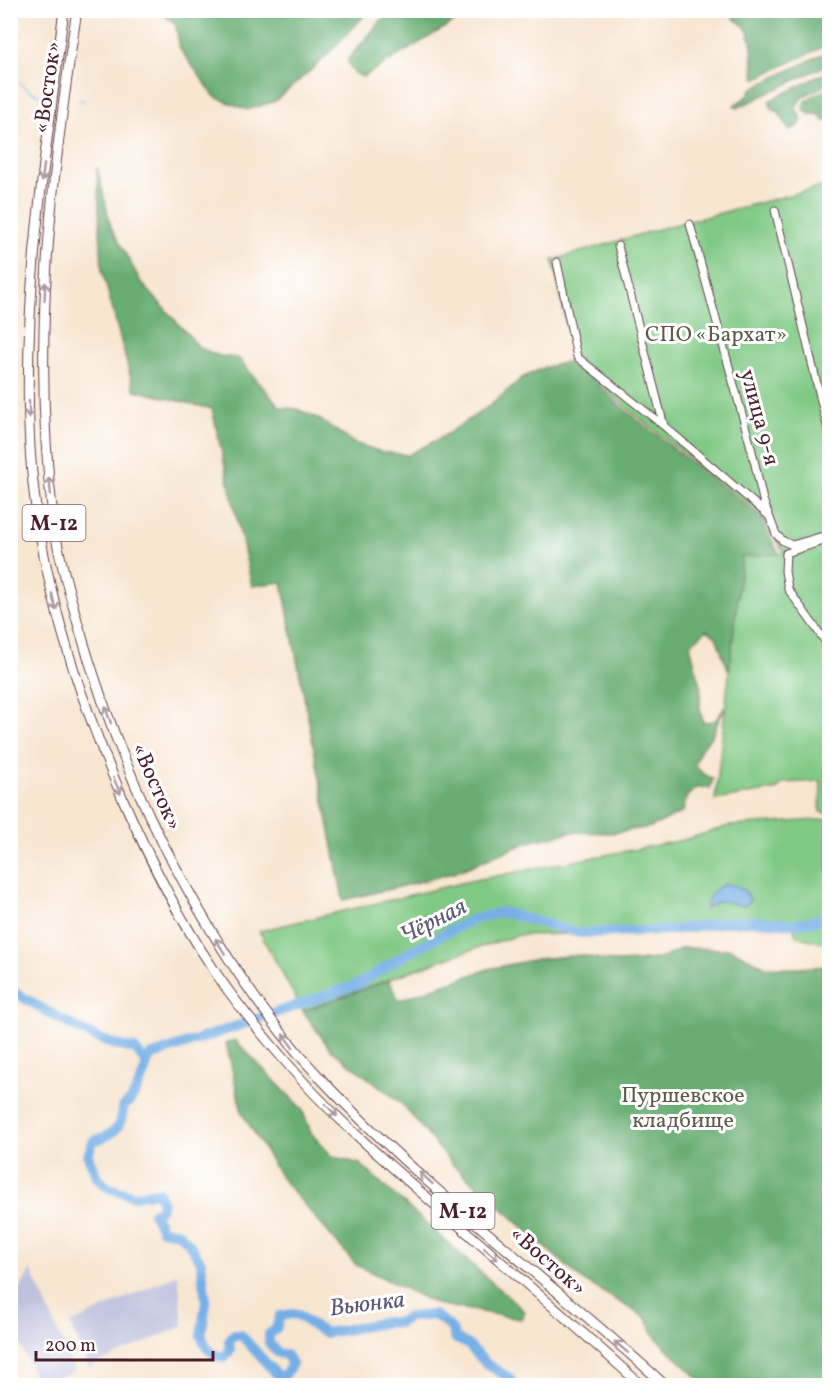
<svg xmlns="http://www.w3.org/2000/svg" width="840" height="1396" viewBox="0 0 840 1396" font-family="Vollkorn,serif">
	<style>
		.industrial { fill: #bfc2dd }
		.green { fill: #80c985; stroke: #657458; stroke-width: 1.5 }
		.forest { fill: #68ad72; stroke: #59664e; stroke-width: 1.5 }
		.water { fill: #75afe6; stroke: #606788; stroke-width: 1.5 }
		.lines { fill: none; stroke-linecap: round; stroke-linejoin: round }
		.stream { stroke: #75afe6; stroke-width: 1.5 }
		.river { stroke: #75afe6; stroke-width: 10 }
		.minor-casing { stroke: #643d44; stroke-width: 9 }
		.highway-casing { stroke: #643d44; stroke-width: 11 }
		.minor { stroke: #fff; stroke-width: 7 }
		.highway { stroke: #fff; stroke-width: 9 }
		.oneway { stroke: #ae9aa0 }
		.labels { text-anchor: middle; stroke-width: 6; stroke-linejoin: round; paint-order: stroke }
		.shield { fill: #fff; stroke: #80626b; stroke-width: 1.5 }
		.shield-label { font-size: 21px; font-weight: bold; fill: #4a1f2b }
		.street-label { font-size: 22px; fill: #4a1f2b; stroke: #fff }
		.park-label { font-size: 22px; fill: #5d5a4a; stroke: #fff }
		.water-label { font-size: 24px; font-style: italic; fill: #5b5976; stroke: #fff }
	</style>
	<rect width="100%" height="100%" fill="#fff"/>
	<filter id="ink" filterUnits="userSpaceOnUse"><feTurbulence type="fractalNoise" baseFrequency=".0167" numOctaves="2"/><feDisplacementMap in="SourceGraphic" scale="12" xChannelSelector="R" yChannelSelector="G"/><feConvolveMatrix kernelMatrix="1 2 1 2 8 2 1 2 1" color-interpolation-filters="sRGB"/></filter>
	<filter id="wash" filterUnits="userSpaceOnUse"><feTurbulence type="fractalNoise" baseFrequency=".008" numOctaves="4" result="noise"/><feDisplacementMap in="SourceGraphic" scale="24" xChannelSelector="R" yChannelSelector="G"/><feGaussianBlur stdDeviation="1.35" result="paint"/><feColorMatrix in="noise" values="0 0 0 0 0 0 0 0 0 0 0 0 0 0 0 0 0 1.4 0 .05"/><feComposite in="paint" operator="in"/></filter>
	<g filter="url(#wash)">
		<rect width="100%" height="100%" fill="#f7e6d0"/>
		<path class="industrial" d="M31,1269L75,1371L40,1385H38L11,1323V1305Z
			M178,1274L183,1326L89,1367L70,1324Z"/>
		<path class="green" d="M829,185V814L820,812L821,781L783,783L778,789L715,800L742,557L786,553V550L783,551L762,516L623,405L573,355L553,260L662,228Z
			M829,819V943L818,942L796,936L792,924L718,923L664,932L617,930L575,934L519,935L452,956L303,1011L259,931L465,882L683,840L729,826Z"/>
		<path class="forest" d="M219,11V10L369,11L318,64L275,101L247,110L215,97L180,49L176,26L161,11H199L210,15L216,14Z
			M393,11V10L472,11L363,77C353,74 349,69 348,59L385,16Z
			M730,11H829V44L755,79C751,63 755,42 746,28C743,24 737,22 734,18C732,16 732,13 730,11Z
			M829,51V64L737,108L734,105L748,96L751,89Z
			M829,71V83L802,97L795,108L802,119L799,126L789,130L778,111L772,110L769,101Z
			M829,89V120L824,121L818,114H809L804,110C802,97 819,94 829,89Z
			M97,167L111,227L141,282L200,348L220,356L238,358L280,407L297,409L319,419L354,443L382,452L408,455L444,436L492,404L522,378L543,368L574,360L621,407L761,518L779,554L742,557L729,672L716,637L707,630L690,645L701,689L700,707L703,722L715,721L725,707L712,735L700,750L695,765L703,774L713,779L710,788H697L687,796L683,812L651,827L612,833L570,832L526,843L456,872L407,885L343,900L282,582L252,586L212,409L134,390L102,270Z
			M682,948L731,949L766,967L795,968L829,966V1385H705L656,1338L646,1318L581,1279L452,1164L402,1104L330,1049L303,1011L389,980L399,1000L488,969L537,959L581,955L615,962L638,961L663,958Z
			M235,1040L302,1109L311,1133L332,1156L360,1164L525,1312L521,1319L436,1304L356,1265L282,1179L242,1113L226,1043Z"/>
		<path class="water" d="M725,884C736,885 746,888 750,900C742,912 734,901 723,901C716,901 710,905 705,909C708,897 713,889 725,884Z"/>
		<g class="lines">
			<path class="stream" d="M10,76L30,91L40,95
				M79,100L84,101"/>
			<path class="river" d="M10,990C47,1010 95,1044 135,1049L147,1064
				M512,1386L511,1379L488,1365L467,1344L456,1339L451,1328L442,1320L434,1315L409,1317L398,1323L387,1322L326,1333L313,1326L298,1315L292,1314L280,1316L276,1329L269,1334V1343L278,1353L286,1355L292,1364L284,1376L277,1375L241,1335H233L229,1341L230,1351L224,1357L215,1355L207,1348L201,1336L206,1302L201,1262L188,1242L179,1233L162,1230L153,1213L160,1210L162,1201L158,1192L134,1196L109,1188L98,1179L88,1156L93,1141C112,1136 123,1128 123,1107C136,1100 145,1070 150,1056L359,984L411,951L471,920L501,912L580,933L672,930L726,922L754,921L794,924L816,920L830,915"/>
		</g>
	</g>
	<g filter="url(#ink)">
		<g class="lines">
			<g class="minor-casing">
				<path id="minor" d="M775,210L830,438
					M690,224L752,451L763,500L776,534L783,541L792,545L830,534
					M618,246L664,426
					M557,262L577,357L664,426L768,515
					M830,539L786,553L785,571L788,589L830,648"/>
			</g>
			<g class="highway-casing">
				<path id="highway" d="M64,10C46,148 24,286 29,426C33,555 71,679 122,797C148,856 176,914 212,967C233,1000 260,1032 286,1062C327,1111 376,1153 424,1195C497,1259 571,1321 642,1386
					M77,10C50,183 30,357 55,531C60,562 70,594 78,624C103,710 134,792 177,870C217,945 264,1019 323,1081C428,1192 553,1283 666,1386"/>
			</g>
			<use href="#minor" class="minor"/>
			<use href="#highway" class="highway"/>
		</g>
		<defs><path id="oneway-shaft" d="M-6 0H5M1.5-3L5.5 0L1.5 3" fill="none" stroke-width="1.6" stroke-linecap="round" stroke-linejoin="round" transform="scale(1.5)"/></defs>
		<g class="oneway">
			<use href="#oneway-shaft" transform="translate(43 173) rotate(97)"/>
			<use href="#oneway-shaft" transform="translate(45 291) rotate(-87)"/>
			<use href="#oneway-shaft" transform="translate(29 409) rotate(90)"/>
			<use href="#oneway-shaft" transform="translate(50 486) rotate(-96)"/>
			<use href="#oneway-shaft" transform="translate(54 602) rotate(76)"/>
			<use href="#oneway-shaft" transform="translate(108 715) rotate(-110)"/>
			<use href="#oneway-shaft" transform="translate(117 786) rotate(66)"/>
			<use href="#oneway-shaft" transform="translate(220 946) rotate(-121)"/>
			<use href="#oneway-shaft" transform="translate(288 1041) rotate(-127)"/>
			<use href="#oneway-shaft" transform="translate(331 1110) rotate(46)"/>
			<use href="#oneway-shaft" transform="translate(426 1178) rotate(-138)"/>
			<use href="#oneway-shaft" transform="translate(491 1254) rotate(41)"/>
			<use href="#oneway-shaft" transform="translate(621 1347) rotate(-140)"/>
		</g>
	</g>
	<g class="labels">
		<g class="shield">
			<rect x="22.5" y="505" width="63" height="36" rx="4.5"/>
			<rect x="431.5" y="1193" width="63" height="36" rx="4.5"/>
		</g>
		<g class="shield-label">
			<text x="54" y="530">М-12</text>
			<text x="463" y="1218">М-12</text>
		</g>
		<g class="street-label">
			<text transform="translate(46 87) rotate(-82)" y="8">«Восток»</text>
			<text transform="translate(761 417) rotate(75)" y="8">улица 9-я</text>
			<text transform="translate(158 786) rotate(66)" y="8">«Восток»</text>
			<text transform="translate(549 1260) rotate(41)" y="8">«Восток»</text>
		</g>
		<g class="park-label">
			<text x="716" y="341">СПО «Бархат»</text>
			<text x="683" y="1102">Пуршевское<tspan x="683" dy="25">кладбище</tspan></text>
		</g>
		<g class="water-label">
			<text transform="translate(433 920) rotate(-27)" y="8">Чёрная</text>
			<text transform="translate(367 1303) rotate(-7)" y="8">Вьюнка</text>
		</g>
	</g>
	<rect width="840" height="1396" fill="none" stroke="#fff" stroke-width="36"/>
	<path d="M36 1351v9h177v-9" fill="none" stroke="#4a1f2b" stroke-width="3"/>
	<text x="45" y="1351" font-size="18" fill="#4a1f2b" stroke="#ffffff" stroke-width="4.5" paint-order="stroke">200 m</text>
</svg>
